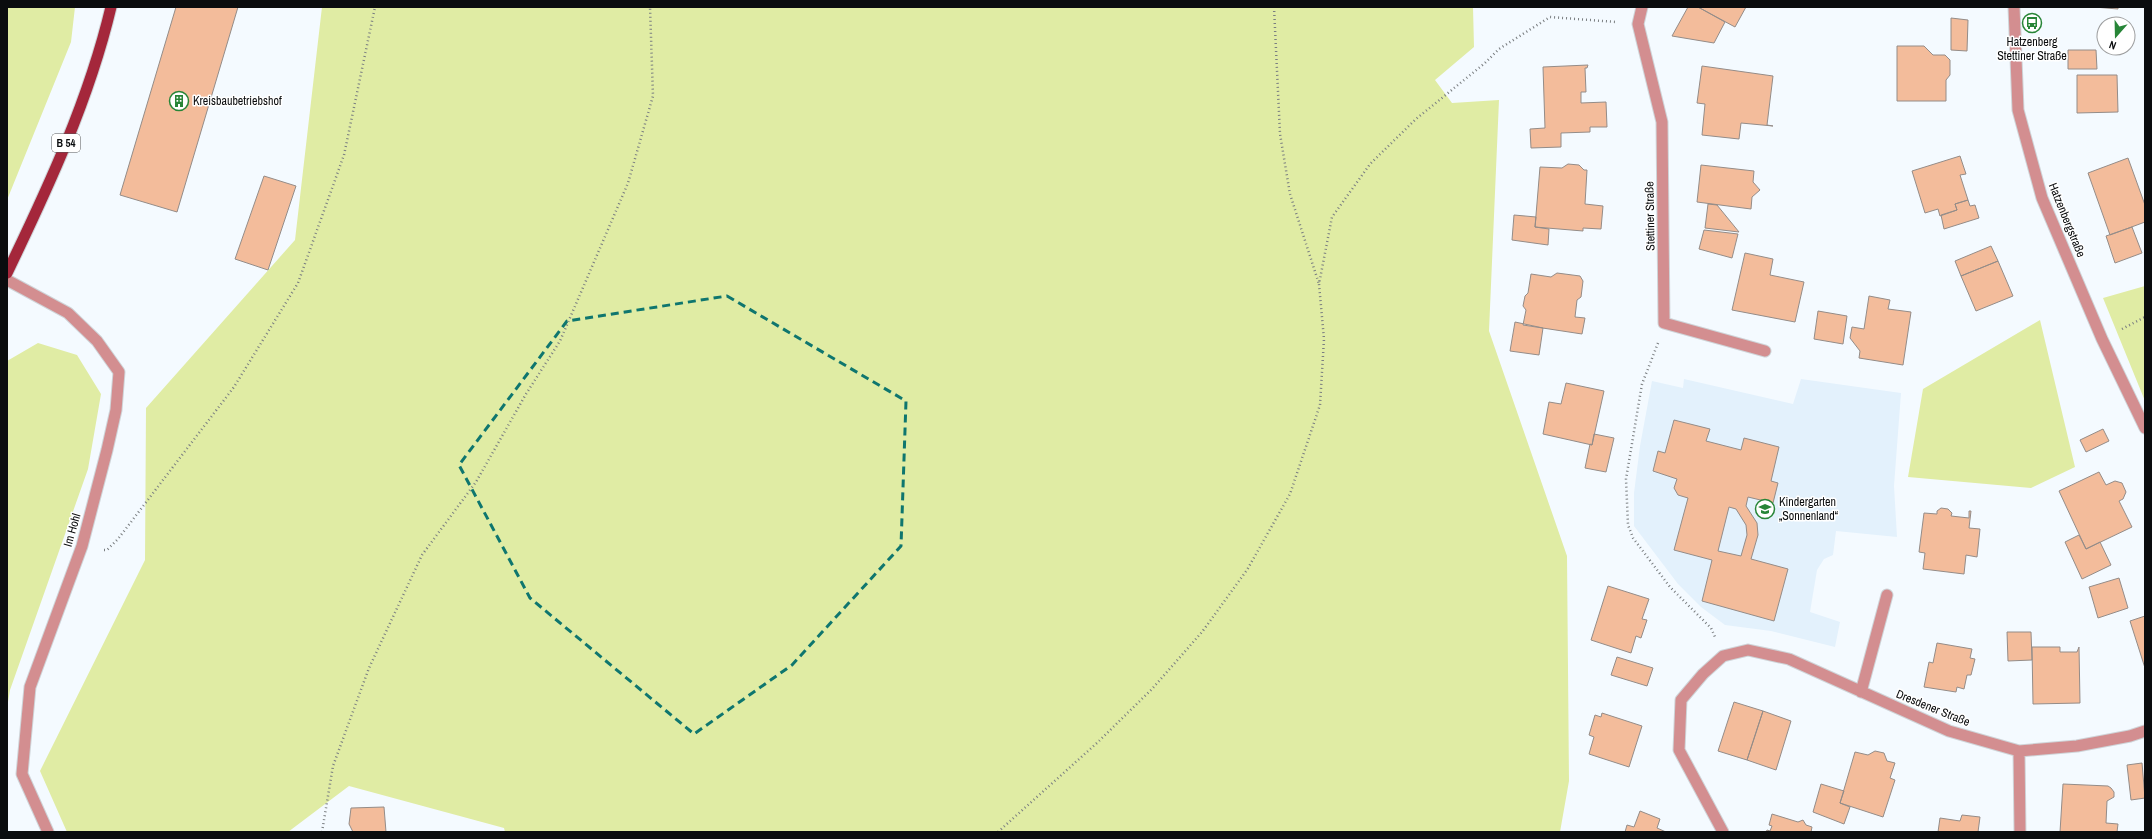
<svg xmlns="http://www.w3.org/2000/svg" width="2152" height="839" viewBox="0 0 2152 839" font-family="'Archivo Narrow',sans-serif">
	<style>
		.built { fill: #e3f1fc }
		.green { fill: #e0eca4 }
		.building { fill: #f3bc9b; stroke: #948c88; fill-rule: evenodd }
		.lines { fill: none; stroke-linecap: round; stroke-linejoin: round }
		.minor-casing { stroke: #cfd4d8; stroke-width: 13 }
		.primary-casing { stroke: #cfd4d8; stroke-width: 13 }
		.path { stroke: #7a7e81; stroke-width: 2.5; stroke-dasharray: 1 3; stroke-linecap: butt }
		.minor { stroke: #d38e90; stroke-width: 11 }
		.primary { stroke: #a4273b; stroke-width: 11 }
		.marked { fill: none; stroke: #0f766e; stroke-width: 3; stroke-dasharray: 8 5; stroke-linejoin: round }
		.labels { text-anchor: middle; stroke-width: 3; stroke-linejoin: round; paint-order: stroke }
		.shield { fill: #fff; stroke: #545556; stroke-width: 1 }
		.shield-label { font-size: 11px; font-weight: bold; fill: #0a0c0e }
		.poi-label { font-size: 12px; fill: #0a0c0e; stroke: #fff; text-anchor: start }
		.street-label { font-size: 12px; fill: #0a0c0e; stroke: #fff }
	</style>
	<rect width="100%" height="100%" fill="#f4faff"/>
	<path class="built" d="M1684,379L1793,404L1801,379L1901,393L1894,486L1897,537L1836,531L1833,555L1824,559L1817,570L1810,612L1840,622L1835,647L1771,631L1725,625L1701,607L1678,584L1634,526V493L1640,446L1652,381L1683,388Z"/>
	<path class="green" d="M7,7H75L71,42L7,200Z
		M322,7H1473L1474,47L1435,80L1452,103L1499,100L1489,331L1567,556L1569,781L1560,832H505L504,828L349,786L288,832H67L40,771L145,560L146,408L295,240Z
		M2145,286V401L2103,298Z
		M2040,320L2075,467L2031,488L1908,477L1923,389Z
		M38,343L77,355L101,394L88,469L10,690L7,708V361Z"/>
	<path class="building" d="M176,7H238L177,212L120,195Z
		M1688,7H1698L1725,22L1714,43L1672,36Z
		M1698,7H1746L1735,27Z
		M2094,7H2118V9Z
		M1951,18L1968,20L1967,51L1951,50Z
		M1897,46H1924L1933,55H1945L1950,60V75L1946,80V101H1897Z
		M2068,50H2096L2097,69H2068Z
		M1588,65L1587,68H1585L1586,92H1581V103L1606,102L1607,127H1590V132L1561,133V147L1531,148L1530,129L1545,128L1543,67Z
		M1702,66L1773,76L1767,125L1773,126L1741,123L1739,139L1702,135L1705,104L1697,103Z
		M2077,75H2117L2118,112L2077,113Z
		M1960,156L1966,174L1960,175L1968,200L1955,204L1957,210L1940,216L1938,209L1925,213L1912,171Z
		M2128,158L2145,205V222L2110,235L2088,173Z
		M1568,164L1579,165L1584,170H1587L1585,204L1603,206L1601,229L1583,228V231L1535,227L1540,167L1562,168Z
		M1701,165L1754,171L1753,182L1760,190L1752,197L1751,209L1697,202Z
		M264,176L296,186L268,270L235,259Z
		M1968,200L1970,206L1975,205L1979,218L1944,229L1941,215L1957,210L1955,204Z
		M1708,204L1717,205L1739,232L1705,228Z
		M1514,215L1536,217L1535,227L1549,229L1548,245L1512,240Z
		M2132,227L2142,253L2115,263L2106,236Z
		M1704,230L1738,234L1732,258L1699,249Z
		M1991,246L1998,261L1961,276L1955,261Z
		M1745,253L1773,259L1770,275L1804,282L1795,322L1732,310Z
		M1998,261L2013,296L1976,311L1961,276Z
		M1557,273L1580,276L1583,281L1581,297L1577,300L1575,317L1585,318L1582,334L1523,325L1526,310L1523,306L1525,296L1528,293L1531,274L1551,277Z
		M1869,296L1890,300L1888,309L1911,312L1903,365L1859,358L1860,351L1850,338L1852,327L1864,329Z
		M1818,311L1847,316L1843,344L1814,339Z
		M1515,322L1543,328L1539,355L1510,351Z
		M1566,383L1604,391L1592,445L1543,434L1549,402L1561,404Z
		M1674,420L1710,429L1706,441L1741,450L1744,438L1779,447L1771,481L1778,483L1773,503L1748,497L1746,506L1757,523L1758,535L1751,559L1788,569L1774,621L1702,601L1712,560L1674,550L1688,498L1678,495L1674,488L1677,479L1653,471L1658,451L1665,453ZM1729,507L1736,509L1746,525L1747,535L1741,556L1718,551Z
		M2103,429L2109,441L2086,452L2080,440Z
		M1594,434L1614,438L1606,472L1585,468L1590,444L1592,445Z
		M2099,472L2106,485L2115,481L2122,483L2126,492L2123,499L2119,501L2132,527L2086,549L2059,491Z
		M1941,508L1948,509L1952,513L1951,516L1969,518V511H1971L1969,528L1980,529L1977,557L1966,555L1964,574L1923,569L1925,553L1919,552L1924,513L1937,514V511Z
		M2079,535L2086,549L2100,542L2111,565L2082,579L2065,542Z
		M2119,578L2128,608L2098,618L2089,587Z
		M1608,586L1649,599L1642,619L1647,620L1641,638L1636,636L1631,653L1591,640Z
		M2145,616V668L2130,621Z
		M2007,632H2031L2032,660L2008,661Z
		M1937,643L1972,649L1970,658L1975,659L1971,675H1967L1964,689L1957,687L1956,692L1924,687L1929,662L1933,663Z
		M2032,647H2060V652H2077L2079,647L2080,703L2033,704Z
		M1617,657L1653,668L1647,686L1611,675Z
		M1734,702L1763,711L1747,760L1718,751Z
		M1763,711L1791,721L1776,770L1747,760Z
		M1602,713L1642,726L1629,767L1589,754L1594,737L1589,735L1595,715L1601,717Z
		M1875,751L1884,753L1887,761L1895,763L1890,778L1895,780L1883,817L1840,803L1855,752L1868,755Z
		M2142,763L2145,798L2131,800L2127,765Z
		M1821,784L1844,791L1840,803L1850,807L1844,824L1813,812Z
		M2063,784L2108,786L2111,788L2114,792V797L2107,801L2106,823L2118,824L2117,832H2060Z
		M384,807L386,832H353L349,824L351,808Z
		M1640,811L1660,819L1657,828L1666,832H1625L1627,825L1634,827Z
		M1772,814L1798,822L1803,820L1806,825L1812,827L1811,832H1766L1767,830L1770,831L1772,826L1769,825Z
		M1962,815L1980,817L1978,832H1938L1940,818L1960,821Z"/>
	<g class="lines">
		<g class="minor-casing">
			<path id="minor" d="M1642,7L1638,24L1662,122L1664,323L1765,351
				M2014,7L2018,110L2042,198L2102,339L2145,428
				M7,280L68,313L97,341L119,372L116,410L107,450L82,546L30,687L22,774L48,832
				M1861,692L1887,595
				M2019,751L2020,832
				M1723,832L1679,750L1681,700L1703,674L1723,656L1748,650L1789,659L1949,731L2019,751L2077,746L2130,736L2145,731"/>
		</g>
		<g class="primary-casing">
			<path id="primary" d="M7,273C48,188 89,100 111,7"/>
		</g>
		<path class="path" d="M1274,7L1280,134L1290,194L1319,284
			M2122,329L2145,317
			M1658,343L1642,384L1626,479L1628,525L1633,538L1670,587L1711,628L1715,637
			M104,550H107L118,539L234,387L298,283L344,155L375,7
			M322,832L333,766L369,668L422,555L476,482L526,394L560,341L628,183L653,96L650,7
			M998,832L1098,742L1152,689L1202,632L1247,570L1290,494L1320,405L1324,339L1319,284L1332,217L1370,164L1416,119L1485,63L1499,49L1550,17L1616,22"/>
		<use href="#minor" class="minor"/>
		<use href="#primary" class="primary"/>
	</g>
	<path class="marked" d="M727,296L906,401L901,546L792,665L694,734L530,598L459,465L567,321Z"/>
	<defs>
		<g id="bus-ring" transform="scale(1)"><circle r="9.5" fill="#fff" stroke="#278537" stroke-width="1.5"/><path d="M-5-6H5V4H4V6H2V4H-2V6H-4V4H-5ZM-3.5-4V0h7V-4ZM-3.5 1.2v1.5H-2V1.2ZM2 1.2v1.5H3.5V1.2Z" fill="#278537"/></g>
		<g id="building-ring" transform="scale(1)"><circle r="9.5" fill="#fff" stroke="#278537" stroke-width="1.5"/><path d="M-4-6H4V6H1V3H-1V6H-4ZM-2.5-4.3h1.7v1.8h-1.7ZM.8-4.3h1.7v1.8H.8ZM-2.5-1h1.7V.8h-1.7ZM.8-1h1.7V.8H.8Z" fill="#278537"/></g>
		<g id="school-ring" transform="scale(1)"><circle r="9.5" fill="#fff" stroke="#278537" stroke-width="1.5"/><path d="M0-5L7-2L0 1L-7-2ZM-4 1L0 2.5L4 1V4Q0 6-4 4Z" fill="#278537"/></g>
	</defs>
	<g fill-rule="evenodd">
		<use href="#bus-ring" x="2032" y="23"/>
		<use href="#building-ring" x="179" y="101"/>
		<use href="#school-ring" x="1765" y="509"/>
	</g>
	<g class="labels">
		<rect class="shield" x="52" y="134" width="28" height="18" rx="3"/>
		<g class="shield-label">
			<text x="66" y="147">B 54</text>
		</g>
		<g class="poi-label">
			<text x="2032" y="46" text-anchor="middle">Hatzenberg<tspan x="2032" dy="14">Stettiner Straße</tspan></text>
			<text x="193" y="105">Kreisbaubetriebshof</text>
			<text x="1779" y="506">Kindergarten<tspan x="1779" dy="14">„Sonnenland“</tspan></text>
		</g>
		<g class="street-label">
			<text transform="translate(1650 216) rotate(-91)" y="4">Stettiner Straße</text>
			<text transform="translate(2067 220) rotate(68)" y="4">Hatzenbergstraße</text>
			<text transform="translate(72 530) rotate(-74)" y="4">Im Hohl</text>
			<text transform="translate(1933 708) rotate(22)" y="4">Dresdener Straße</text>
		</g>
	</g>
	<rect width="2152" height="839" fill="none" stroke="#0a0c0e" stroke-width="16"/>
	<g transform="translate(2116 36) rotate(200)"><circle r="19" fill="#ffffff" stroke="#9d9e9f"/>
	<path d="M0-3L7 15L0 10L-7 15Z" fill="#278537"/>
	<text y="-6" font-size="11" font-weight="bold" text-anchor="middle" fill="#0a0c0e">N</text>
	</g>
</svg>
